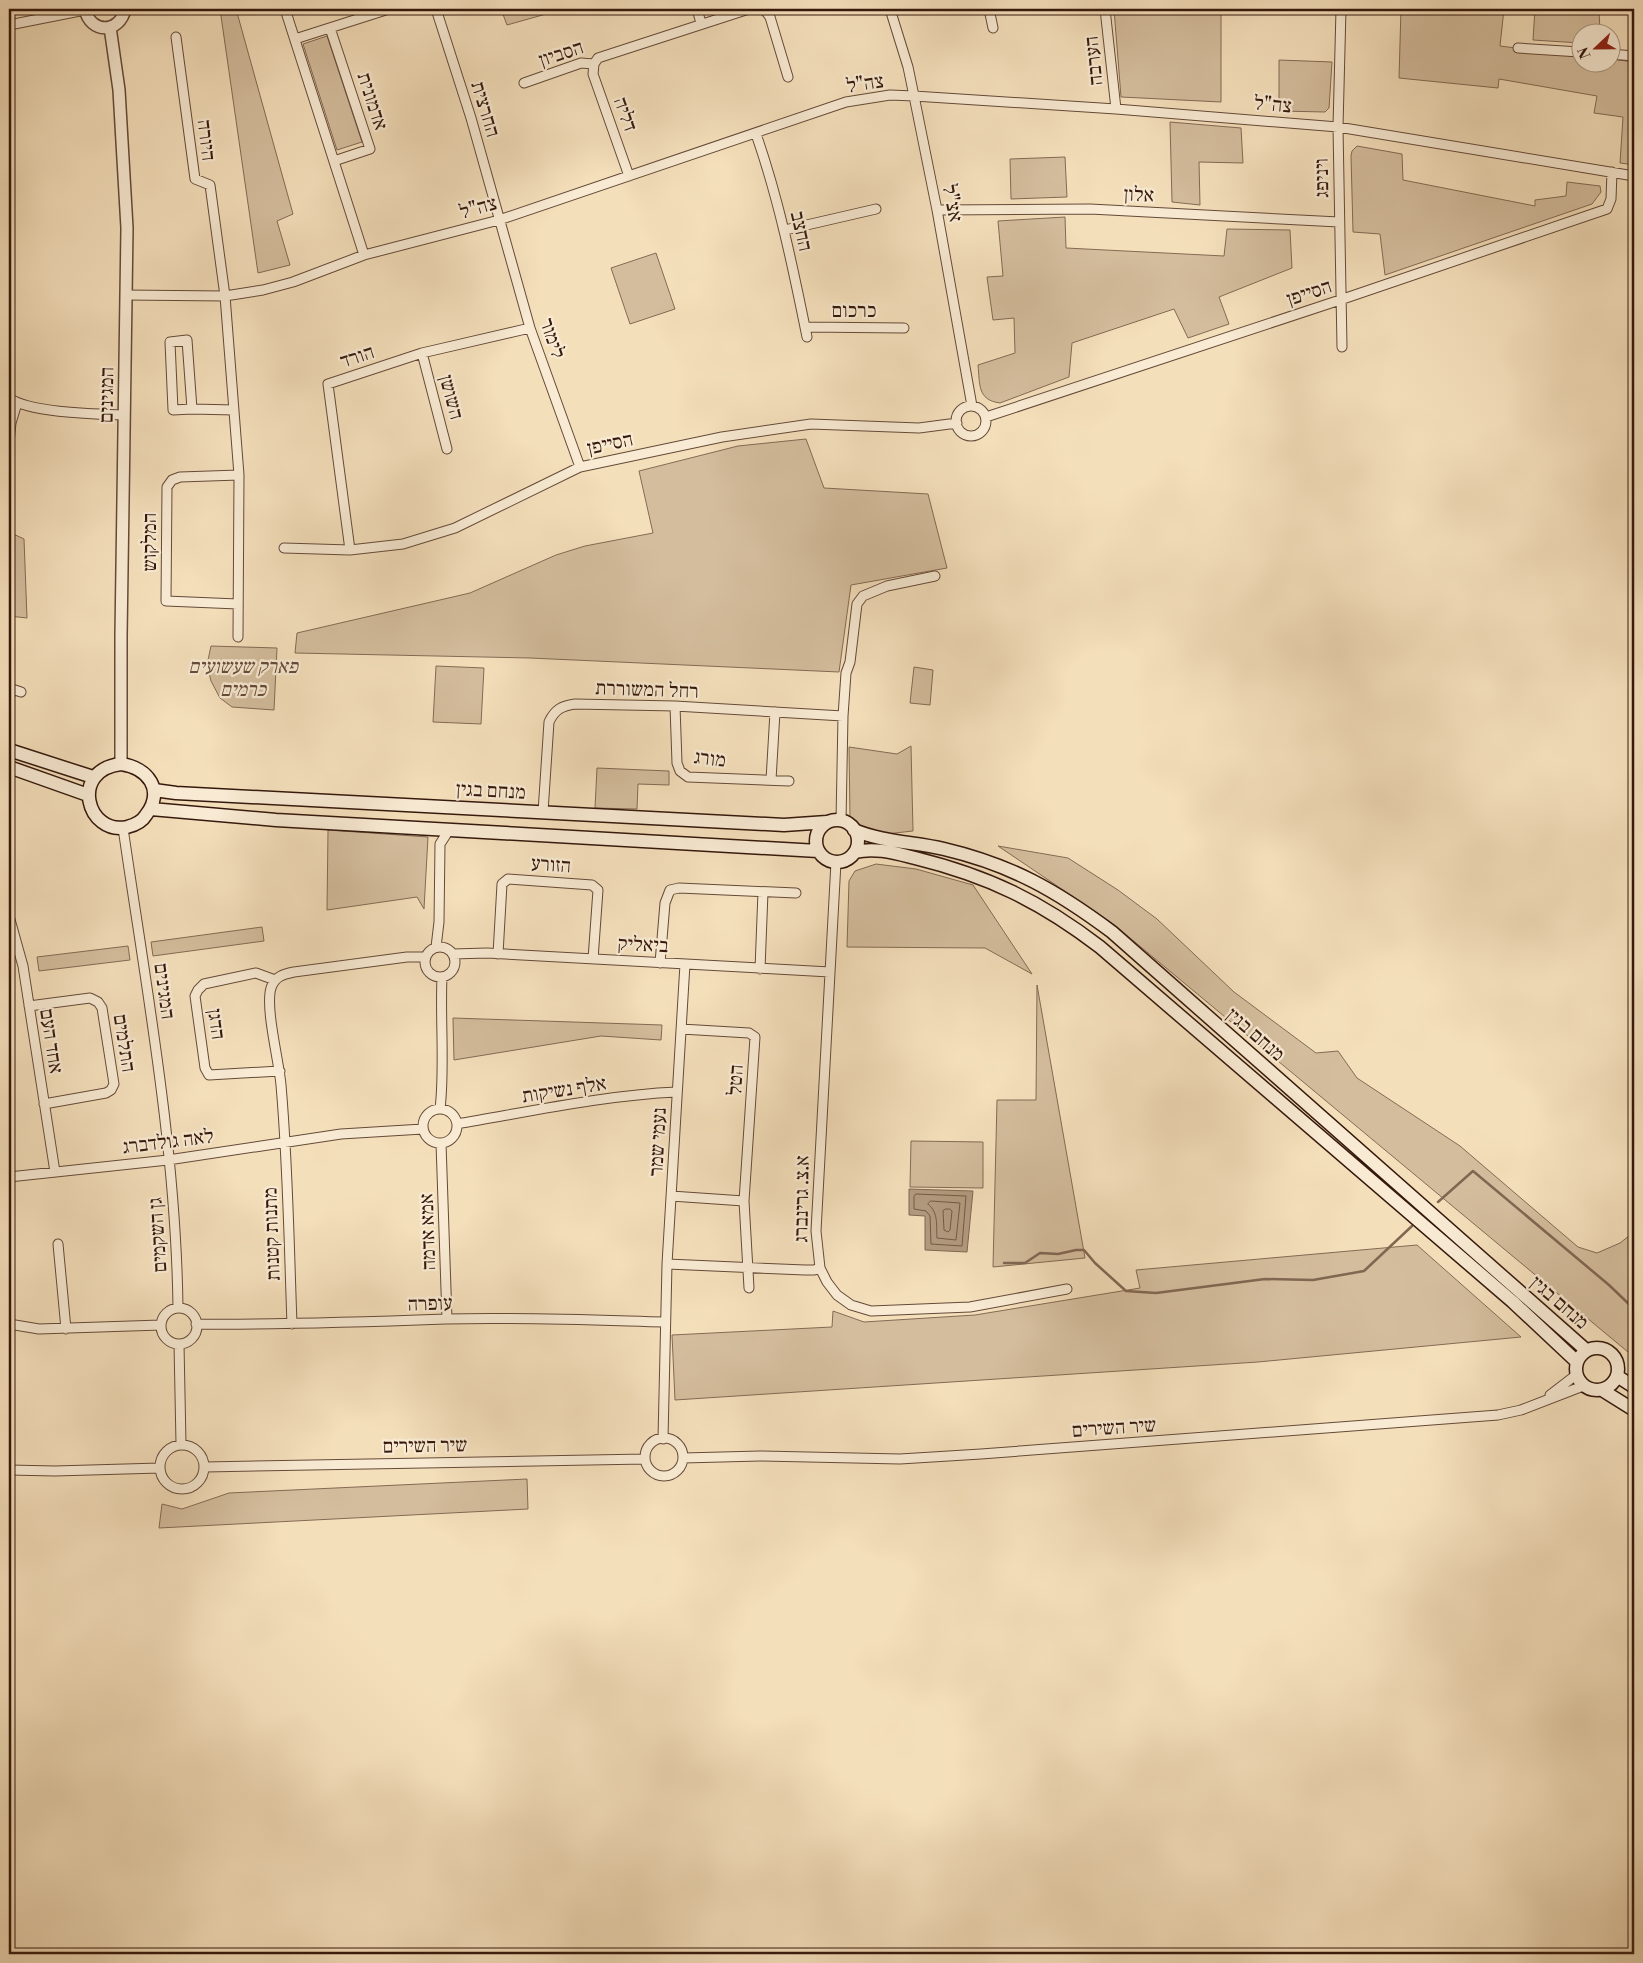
<svg xmlns="http://www.w3.org/2000/svg" width="1643" height="1963" viewBox="0 0 1643 1963" font-family="'Libre Bodoni','Frank Ruhl Libre',serif">
	<style>
		.green { fill: #d4bd9d; stroke: #846a54 }
		.water { fill: #b39b80; stroke: #816752 }
		.lines { fill: none; stroke-linecap: round; stroke-linejoin: round }
		.shore { stroke: #745a46; stroke-width: 1 }
		.stream { stroke: #816752; stroke-width: 2.5 }
		.minor-casing { stroke: #654a38; stroke-width: 11 }
		.tertiary-casing { stroke: #654a38; stroke-width: 14 }
		.secondary-casing { stroke: #35180c; stroke-width: 15 }
		.minor { stroke: #f8ead3; stroke-width: 9 }
		.tertiary { stroke: #f8ead3; stroke-width: 11 }
		.secondary { stroke: #f8ead3; stroke-width: 12 }
		.labels { text-anchor: middle; stroke-width: 4.5; stroke-linejoin: round; paint-order: stroke }
		.street-label { font-size: 20px; fill: #35180c; stroke: #f8ead3 }
		.park-label { font-size: 20px; font-style: italic; fill: #654a38; stroke: #f8ead3 }
	</style>
	<rect width="100%" height="100%" fill="#f4dfbb"/>
	<filter id="stains"><feTurbulence type="fractalNoise" baseFrequency=".004" numOctaves="4"/><feColorMatrix values="0 0 0 0 .2 0 0 0 0 .09 0 0 0 0 .02 0 0 0 .5 -.17"/></filter>
	<radialGradient id="worn" r=".72"><stop offset=".6" stop-color="#630" stop-opacity="0"/><stop offset="1" stop-color="#630" stop-opacity=".3"/></radialGradient>
	<path class="green" d="M220,9H236L293,214L277,221L290,265L258,273Z
		M501,9H564L507,25Z
		M1114,9H1221V102L1121,97Z
		M1401,9H1504L1500,46L1580,56V62H1610L1611,59L1634,62V165L1620,163L1623,117L1594,113L1597,96L1499,79L1498,88L1399,78Z
		M1535,9L1599,10L1600,32H1580V43L1533,40Z
		M327,36L362,142L337,150L303,44Z
		M1279,60L1332,62L1329,108L1325,112L1279,111Z
		M1170,122L1241,128L1243,163L1199,162L1200,205L1172,202Z
		M1357,146L1402,154L1403,180L1535,206V200L1566,196L1567,182L1600,186L1601,192L1592,204L1385,275L1380,234L1353,232L1351,156L1352,151Z
		M1065,157L1067,197L1011,199L1010,159Z
		M1065,217L1066,248L1224,256L1227,229L1290,230L1292,268L1219,297L1229,324L1188,338L1174,309L1072,343L1069,377L1000,403C977,400 980,384 978,365L1015,353L1014,318L993,320L987,277L1003,276L998,221Z
		M656,253L675,309L630,324L611,268Z
		M806,439L824,488L928,494L947,568L851,585L839,672L530,658L295,653L297,633L470,593L556,555L585,546L653,533L639,471L738,446Z
		M9,532L24,539L27,618L9,616Z
		M211,646L277,648L274,710L232,707L220,698L211,681L207,665Z
		M436,666L484,668L481,724L433,722Z
		M914,667L933,670L930,705L910,703Z
		M911,746L913,831L886,834L862,829L850,817L849,747L897,754Z
		M597,768L669,771V785L638,784L637,809L595,808Z
		M328,830L428,837L424,909L417,897L327,910Z
		M998,846L1068,858L1118,890L1157,919L1234,992L1316,1053L1338,1051L1357,1078L1460,1146L1578,1247L1597,1253L1620,1243L1634,1232V1357L1112,923Z
		M876,864L916,869L973,885L1032,974L985,948L847,947L849,881L855,871Z
		M262,927L264,941L153,956L151,942Z
		M128,946L130,960L39,971L37,957Z
		M1037,985L1085,1258L993,1267L997,1100H1036Z
		M453,1018L662,1025L661,1040L601,1036L454,1060Z
		M911,1141L983,1142V1188L910,1187Z
		M1417,1245L1521,1337L1258,1362L675,1400L672,1335L832,1327L833,1311L864,1322L975,1315L1140,1288L1136,1270Z
		M527,1479L528,1509L159,1528L162,1504L182,1509L229,1493Z"/>
	<path class="water" d="M909,1189L973,1191L967,1252L925,1250V1216L909,1215Z"/>
	<g class="lines">
		<path class="shore" d="M916,1194L966,1196L962,1246L931,1244L930,1216L926,1211L914,1209V1197Z
			M931,1201L960,1203L956,1240L937,1238C936,1225 939,1213 928,1204Z
			M946,1209H950L952,1211L950,1230L948,1232L944,1230L943,1211Z"/>
		<path class="stream" d="M1438,1202L1473,1171L1609,1285L1634,1309
			M1004,1263H1025L1040,1253L1058,1254L1076,1250H1084L1095,1263L1126,1291L1156,1293L1265,1279L1313,1280L1364,1271L1412,1226"/>
		<g class="minor-casing">
			<path id="minor" d="M285,9L364,255
				M436,9L471,118L530,328L580,467
				M697,9L701,23
				M764,9L770,17L788,77
				M890,9L908,67L914,96L937,210L972,406
				M989,9L993,28
				M1105,9L1116,109
				M1341,9L1338,127L1342,347
				M9,25L85,10
				M330,28L370,149L334,161
				M176,37L195,179L210,185L225,296L239,475L238,637
				M295,39L389,9
				M1518,48L1580,52
				M1610,54L1634,56
				M524,83L581,63L594,64
				M756,134C779,200 793,268 807,337
				M629,176L593,74L594,64L598,58L749,9
				M937,210L1090,209L1339,222
				M785,230L876,209
				M126,295L225,296L263,290L293,282L364,255L499,220L846,102L890,95L914,96L1116,109L1338,127L1634,176
				M805,327L904,328
				M187,340L192,409L173,410L170,342Z
				M422,353L447,449
				M9,398C30,413 96,414 124,415
				M956 421a15 15 0 1 1 30 0a15 15 0 1 1-30 0Z
				M192,409L234,410
				M986,417L1340,300L1607,209L1611,199L1612,172
				M9,442L11,423L17,403
				M284,548L350,550L403,544L455,528L580,467L722,437L811,424L919,428L957,423
				M350,550L328,384L422,353L530,328
				M238,604L166,601L167,487L172,480L180,477L239,475
				M9,698L12,689L21,692
				M675,706L677,763L680,771L688,777L789,781
				M771,780L775,712
				M543,812L549,722C555,709 562,706 575,704L675,706L843,716
				M841,821L843,716L846,673L850,662L857,604L863,596L887,586L935,576
				M123,828C146,987 176,1147 178,1308
				M836,862L816,1231L820,1268L827,1282L837,1295L851,1305L871,1311L970,1307L1067,1289
				M9,916L23,966L55,1172
				M436,947L439,922L440,844L449,830
				M425 962a15 15 0 1 1 30 0a15 15 0 1 1-30 0Z
				M453,954L487,953L830,972
				M498,954L502,884L508,879L592,885L598,890L593,959
				M660,963L665,903L670,890L679,888L796,893
				M760,969L763,892
				M275,980L256,973L204,984L198,990L195,996L205,1068L209,1075L280,1071
				M29,1006L90,998L98,1002L102,1008L114,1084L111,1090L106,1093L44,1104
				M681,1029L749,1033L755,1037L744,1201L749,1288
				M440,1109C445,1067 440,1020 442,977
				M423 1126a17 17 0 1 1 34 0a17 17 0 1 1-34 0Z
				M457,1124C528,1112 605,1095 677,1092
				M441,1143L447,1319
				M9,1177L168,1160L341,1134L423,1129
				M671,1196L744,1201
				M58,1244L66,1329
				M667,1264L805,1270H814L820,1268
				M161 1326a18 18 0 1 1 36 0a18 18 0 1 1-36 0Z
				M9,1324L39,1329L161,1325
				M196,1324C280,1325 363,1322 446,1319C519,1317 592,1320 665,1322
				M292,1324C289,1244 288,1165 281,1085C279,1061 265,1008 271,988C275,976 284,974 294,972L407,957H426
				M179,1344L181,1444
				M1550,1395L1576,1375
				M645 1457a19 19 0 1 1 38 0a19 19 0 1 1-38 0Z
				M663,1439L667,1264L685,964
				M160 1467a22 22 0 1 1 44 0a22 22 0 1 1-44 0Z
				M683,1458L760,1456L900,1459L981,1454L1498,1415L1521,1410L1583,1386
				M205,1467L645,1459
				M9,1470L55,1471L160,1468"/>
		</g>
		<g class="tertiary-casing">
			<path id="tertiary" d="M85,9C90,34 120,34 125,9
				M110,27L119,90L127,228L121,636V764"/>
		</g>
		<g class="secondary-casing">
			<path id="secondary" d="M9,750L93,777
				M121,764C148,768 165,790 146,815C142,822 135,825 127,827C87,836 69,770 121,764Z
				M9,767L88,795
				M154,790L176,793L784,825L827,822
				M151,809L276,820L818,851
				M816 841a21 21 0 1 1 42 0a21 21 0 1 1-42 0Z
				M854,830C882,842 914,842 944,849C1012,865 1057,891 1112,932L1586,1350
				M855,852C875,847 895,853 915,858C988,876 1040,901 1100,947L1513,1302L1576,1361
				M1576 1369a21 21 0 1 1 42 0a21 21 0 1 1-42 0Z
				M1617,1376L1634,1387
				M1602,1390L1634,1410"/>
		</g>
		<use href="#minor" class="minor"/>
		<use href="#tertiary" class="tertiary"/>
		<use href="#secondary" class="secondary"/>
	</g>
	<g class="labels">
		<g class="street-label">
			<text transform="translate(561 53) rotate(-18)" y="7">הסביון</text>
			<text transform="translate(1093 61) rotate(-96)" y="7">הערבה</text>
			<text transform="translate(865 83) rotate(-9)" y="7">צה"ל</text>
			<text transform="translate(373 101) rotate(72)" y="7">אדמונית</text>
			<text transform="translate(1273 104) rotate(5)" y="7">צה"ל</text>
			<text transform="translate(486 109) rotate(73)" y="7">החרצית</text>
			<text transform="translate(626 114) rotate(70)" y="7">דליה</text>
			<text transform="translate(207 140) rotate(83)" y="7">היורה</text>
			<text transform="translate(1321 178) rotate(-91)" y="7">ויניפג</text>
			<text transform="translate(1139 194) rotate(3)" y="7">אלון</text>
			<text transform="translate(953 203) rotate(79)" y="7">אצ"ל</text>
			<text transform="translate(478 207) rotate(-16)" y="7">צה"ל</text>
			<text transform="translate(802 231) rotate(77)" y="7">החצב</text>
			<text transform="translate(1309 292) rotate(-18)" y="7">הסייפן</text>
			<text x="854" y="317">כרכום</text>
			<text transform="translate(553 338) rotate(71)" y="7">לימור</text>
			<text transform="translate(357 356) rotate(-18)" y="7">הורד</text>
			<text transform="translate(106 395) rotate(-89)" y="7">המגינים</text>
			<text transform="translate(452 397) rotate(75)" y="7">השושן</text>
			<text transform="translate(610 443) rotate(-12)" y="7">הסייפן</text>
			<text transform="translate(149 542) rotate(-90)" y="7">המלקוש</text>
			<text transform="translate(647 689) rotate(2)" y="7">רחל המשוררת</text>
			<text transform="translate(710 758) rotate(7)" y="7">מורג</text>
			<text transform="translate(491 790) rotate(3)" y="7">מנחם בגין</text>
			<text transform="translate(551 864) rotate(4)" y="7">הזורע</text>
			<text transform="translate(643 944) rotate(3)" y="7">ביאליק</text>
			<text transform="translate(165 991) rotate(82)" y="7">המגינים</text>
			<text transform="translate(217 1024) rotate(82)" y="7">הדגן</text>
			<text transform="translate(1256 1034) rotate(41)" y="7">מנחם בגין</text>
			<text transform="translate(52 1041) rotate(81)" y="7">אחד העם</text>
			<text transform="translate(125 1043) rotate(81)" y="7">התלמים</text>
			<text transform="translate(735 1080) rotate(-86)" y="7">הטל</text>
			<text transform="translate(564 1089) rotate(-9)" y="7">אלף נשיקות</text>
			<text transform="translate(168 1141) rotate(-7)" y="7">לאה גולדברג</text>
			<text transform="translate(657 1142) rotate(-87)" y="7">נעמי שמר</text>
			<text transform="translate(801 1199) rotate(-89)" y="7">א.צ. גרינברג</text>
			<text transform="translate(427 1232) rotate(-92)" y="7">אמא אדמה</text>
			<text transform="translate(271 1234) rotate(-92)" y="7">מתנות קטנות</text>
			<text transform="translate(157 1235) rotate(-94)" y="7">גן השקמים</text>
			<text transform="translate(1560 1302) rotate(41)" y="7">מנחם בגין</text>
			<text transform="translate(430 1303) rotate(-2)" y="7">עופרה</text>
			<text transform="translate(1114 1427) rotate(-4)" y="7">שיר השירים</text>
			<text transform="translate(425 1445) rotate(-1)" y="7">שיר השירים</text>
		</g>
		<g class="park-label">
			<text x="243" y="673">פארק שעשועים<tspan x="243" dy="23">כרמים</tspan></text>
		</g>
	</g>
	<rect width="1643" height="1963" fill="none" stroke="#f4dfbb" stroke-width="30"/>
	<rect x="10" y="10" width="1623" height="1943" fill="none" stroke="#35180c" stroke-width="2.5"/>
	<rect x="15" y="15" width="1613" height="1933" fill="none" stroke="#35180c"/>
	<g transform="translate(1596 48) rotate(248)"><circle r="24" fill="#f8ead3" stroke="#aa9683"/>
	<path d="M0-4L9 19L0 12L-9 19Z" fill="#8f2418"/>
	<text y="-8" font-size="14" font-weight="bold" text-anchor="middle" fill="#35180c">N</text>
	</g>
	<rect width="100%" height="100%" filter="url(#stains)"/>
	<rect width="100%" height="100%" fill="url(#worn)"/>
</svg>
